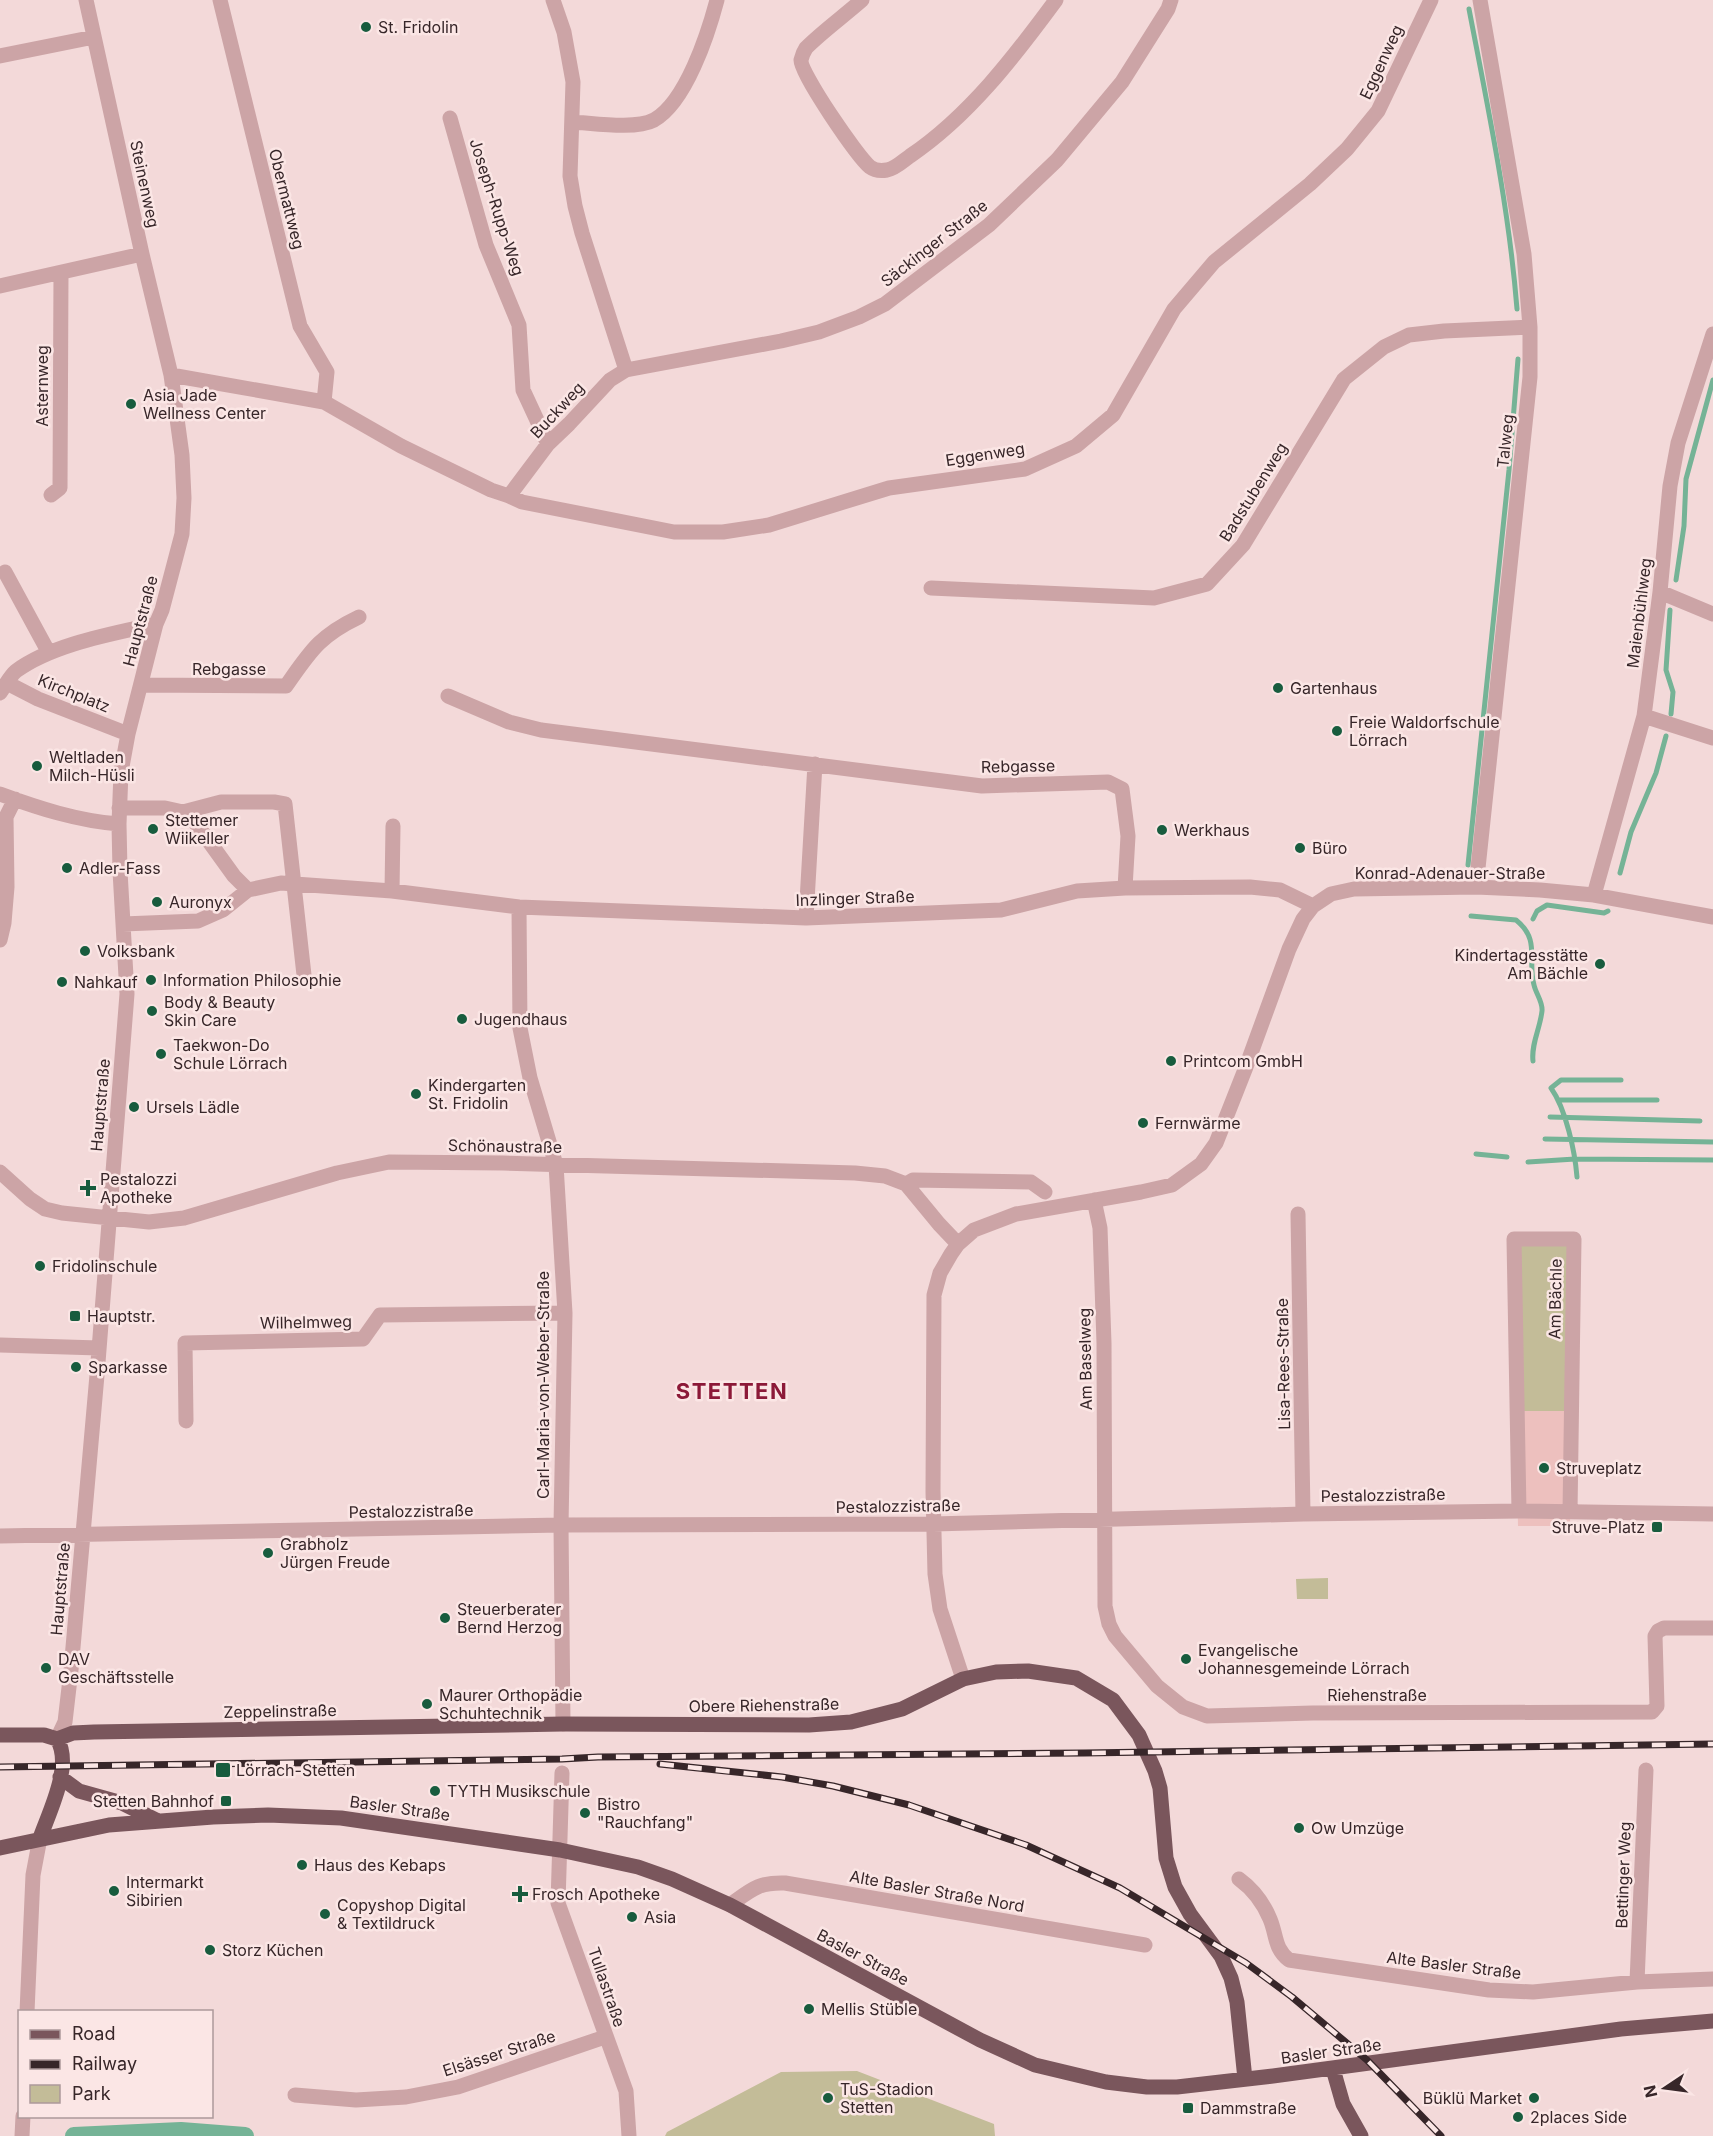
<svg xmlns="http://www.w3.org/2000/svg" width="1713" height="2136" viewBox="0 0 1713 2136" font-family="Inter,sans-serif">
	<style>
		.green { fill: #c3bc98 }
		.plaza { fill: #edc0be }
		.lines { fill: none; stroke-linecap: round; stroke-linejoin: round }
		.stream { stroke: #75b396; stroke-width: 5 }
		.canal { stroke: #75b396; stroke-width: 18 }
		.minor { stroke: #cca4a6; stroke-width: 15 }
		.major { stroke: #7a565c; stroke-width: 15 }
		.rail-casing { stroke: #372629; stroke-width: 7 }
		.rail { stroke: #fbe6e5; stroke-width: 4.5; stroke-dasharray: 14; stroke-linecap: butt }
		.poi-dot { fill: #185c3e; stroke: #fbe6e5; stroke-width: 2 }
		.labels { text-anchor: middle; stroke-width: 5; stroke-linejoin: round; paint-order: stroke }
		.poi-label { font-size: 16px; fill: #372629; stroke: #fbe6e5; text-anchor: start }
		.street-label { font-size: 16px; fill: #372629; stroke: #fbe6e5 }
		.district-label { font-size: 22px; font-weight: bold; letter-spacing: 1.5px; fill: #8c1938; stroke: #fbe6e5 }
	</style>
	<rect width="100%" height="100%" fill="#f3d9d9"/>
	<path class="green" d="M1514,1239H1574L1571,1411L1519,1511Z
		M1328,1578V1599H1297L1296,1579Z
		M857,2071L994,2124L995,2136H665L667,2132L781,2072Z"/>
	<path class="plaza" d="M1516,1411H1571L1570,1526H1518Z"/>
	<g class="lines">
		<path class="stream" d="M1469,9C1488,108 1509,208 1517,309
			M1676,580L1684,526L1686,479L1713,380
			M1670,610L1666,670L1673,692L1671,714
			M1468,865L1509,470L1518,359
			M1620,873L1631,832L1656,773L1666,736
			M1471,916L1516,920C1541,940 1527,960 1534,985C1536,994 1543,1002 1542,1011C1540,1029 1531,1044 1533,1061
			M1533,919L1537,911L1547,905L1604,913L1608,911
			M1559,1100H1657
			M1550,1117L1700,1121
			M1545,1139L1713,1142
			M1476,1154L1507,1157
			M1528,1162L1575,1159L1713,1160
			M1577,1177C1575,1152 1566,1109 1551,1088L1561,1080H1621"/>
		<path class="canal" d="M74,2136L181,2131L245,2136"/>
		<path class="minor" d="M220,0L300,326L327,372L324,402
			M553,0L564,32L573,82L570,176L575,206L582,233L626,370
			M862,0C844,16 823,31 806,48C804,51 802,56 801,60C800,73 857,156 870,167C874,170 881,171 887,170C895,169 903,161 910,156C969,116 1014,57 1056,0
			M0,56L94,37
			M450,118L486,245L519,325L523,390L548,444
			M572,122C593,123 635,130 654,120C686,102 708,34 717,0
			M0,286L142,254
			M171,375L324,402L401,446L491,490L509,496L548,444L569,424L610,380L626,370L781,341L819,332L859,317L885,304L989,225L1057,160L1122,82L1168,9L1171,0
			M51,495L60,488L61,273
			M509,496L522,502L674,532H723L769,525L889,488L1025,469L1076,446L1113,415L1174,309L1214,262L1310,184L1347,149L1378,111L1431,0
			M5,572L49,653
			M931,588L1154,598L1207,584L1243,545L1344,379L1384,347L1409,335L1444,331L1530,327
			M1660,592L1713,614
			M7,683L38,699L128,734
			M141,685L286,686C310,652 319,636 359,617
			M0,693C5,686 10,676 16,671C53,644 112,634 156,624
			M448,696L509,722L541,730L982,786L1108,782L1122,789L1128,836L1125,888
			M1644,716L1713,738
			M0,794C38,808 78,821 119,824
			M119,808H165L183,812L195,822L234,876L248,890
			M183,812L221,802H274L285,804L304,975
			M1476,887L1530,377V327L1524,254L1480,0
			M392,891L393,826
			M1594,895L1644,716L1660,592L1670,486L1678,443L1713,334
			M519,907L520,1028L530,1078L556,1165L565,1313L561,1525L563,1724
			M806,918L815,764
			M123,924L198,921L223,910L248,890L281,883L392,891L519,907L806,918L1001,910L1077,891L1125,888L1250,887L1280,890L1313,906
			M0,940L4,923L7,887L6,817L15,799
			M0,1172L30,1199L45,1209L62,1213L149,1222L184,1218L337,1173L389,1162L503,1163L855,1173L885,1176L906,1184L939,1224L958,1244
			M906,1184L913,1180L1031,1182L1045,1192
			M1094,1200L1100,1228L1104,1343L1105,1606L1109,1624L1115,1636L1157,1686L1183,1707L1207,1716L1312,1713L1652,1712L1657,1706L1655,1636L1658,1631L1664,1628H1713
			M1298,1214L1303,1514
			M0,1345L99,1348
			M186,1421L185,1343L363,1339L380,1315L565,1313
			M1519,1511L1514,1239H1574L1570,1512
			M0,1536L561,1525L933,1524L1303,1514L1519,1511L1713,1514
			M963,1679L940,1609L935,1574L933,1491L934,1295L940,1273L951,1254L958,1244L974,1230L1016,1214L1141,1192L1172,1185L1201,1164L1216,1143L1246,1067L1289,949L1303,919L1313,906L1331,894L1354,889L1476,887L1540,890L1594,895L1713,917
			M57,1739L65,1722L71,1670L97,1375L127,994L120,871L119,824L121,772L128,734L156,624L162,610L182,534L184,498L182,455L171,375L142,254L86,0
			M562,1773L558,1903L626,2091L629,2136
			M1239,1879C1254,1890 1263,1902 1270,1919C1277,1936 1274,1948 1289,1960L1489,1990L1533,1992L1637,1982L1713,1979
			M730,1905C751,1890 758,1882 785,1883L1145,1945
			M1637,1982L1646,1770
			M27,2012L33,1875L40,1838
			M295,2095L356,2100L406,2097L458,2087L605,2037
			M22,2136L23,2116"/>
		<path class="major" d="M0,1735H44L57,1739L73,1733L94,1732L563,1724L809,1725L851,1722L902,1709L963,1679L996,1672L1028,1671L1076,1678L1113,1700L1139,1735L1155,1771L1160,1788L1166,1858L1175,1887L1190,1914L1221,1956L1231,1978L1237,2002L1245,2079
			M60,1777L79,1791L122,1803L158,1821
			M40,1838C50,1810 73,1765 57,1739
			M0,1848L109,1825L213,1817L268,1815L341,1818L560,1850L638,1867L672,1879L730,1905L980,2040L1035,2065L1106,2082L1147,2087H1177L1273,2076L1621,2029L1713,2021
			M1333,2069L1343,2104L1361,2136"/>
		<g class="rail-casing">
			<path id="rail" d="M660,1764L782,1777L833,1786L909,1805L1026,1845L1120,1888L1246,1963L1292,1997L1367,2060L1441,2136
				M0,1767L562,1759L598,1757L1084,1753L1713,1744"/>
		</g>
		<use href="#rail" class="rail"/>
	</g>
	<g class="poi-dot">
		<circle cx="366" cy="27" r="6"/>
		<circle cx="131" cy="404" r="6"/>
		<circle cx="1278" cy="688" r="6"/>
		<circle cx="1337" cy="731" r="6"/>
		<circle cx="37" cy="766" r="6"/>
		<circle cx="153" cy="829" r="6"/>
		<circle cx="1162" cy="830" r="6"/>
		<circle cx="1300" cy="848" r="6"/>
		<circle cx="67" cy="868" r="6"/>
		<circle cx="157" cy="902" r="6"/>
		<circle cx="85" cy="951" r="6"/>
		<circle cx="1600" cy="964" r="6"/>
		<circle cx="151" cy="980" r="6"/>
		<circle cx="62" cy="982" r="6"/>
		<circle cx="152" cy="1011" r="6"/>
		<circle cx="462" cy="1019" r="6"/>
		<circle cx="161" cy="1054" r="6"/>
		<circle cx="1171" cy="1061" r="6"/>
		<circle cx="416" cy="1094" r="6"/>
		<circle cx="134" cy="1107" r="6"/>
		<circle cx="1143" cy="1123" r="6"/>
		<path d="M85 1179h6v6h6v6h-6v6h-6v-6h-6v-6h6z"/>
		<circle cx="40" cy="1266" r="6"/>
		<rect x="69" y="1310" width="12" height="12" rx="3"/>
		<circle cx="76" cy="1367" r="6"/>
		<circle cx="1544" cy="1468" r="6"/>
		<rect x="1651" y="1521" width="12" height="12" rx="3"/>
		<circle cx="268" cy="1553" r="6"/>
		<circle cx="445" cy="1618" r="6"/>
		<circle cx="1186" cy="1659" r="6"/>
		<circle cx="46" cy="1668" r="6"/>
		<circle cx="427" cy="1704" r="6"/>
		<rect x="215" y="1762" width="16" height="16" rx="3"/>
		<circle cx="435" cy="1791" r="6"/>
		<rect x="220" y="1795" width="12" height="12" rx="3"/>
		<circle cx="585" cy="1813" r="6"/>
		<circle cx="1299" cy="1828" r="6"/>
		<circle cx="302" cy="1865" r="6"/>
		<circle cx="114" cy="1891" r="6"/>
		<path d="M517 1885h6v6h6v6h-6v6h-6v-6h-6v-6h6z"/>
		<circle cx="325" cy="1914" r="6"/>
		<circle cx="632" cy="1917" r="6"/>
		<circle cx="210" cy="1950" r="6"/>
		<circle cx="809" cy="2009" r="6"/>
		<circle cx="828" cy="2098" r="6"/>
		<circle cx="1534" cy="2098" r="6"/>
		<rect x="1182" y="2102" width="12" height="12" rx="3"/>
		<circle cx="1518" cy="2117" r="6"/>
	</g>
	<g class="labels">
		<g class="poi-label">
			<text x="378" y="33">St. Fridolin</text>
			<text x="143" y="401">Asia Jade<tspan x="143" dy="18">Wellness Center</tspan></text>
			<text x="1290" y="694">Gartenhaus</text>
			<text x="1349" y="728">Freie Waldorfschule<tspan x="1349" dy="18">Lörrach</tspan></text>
			<text x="49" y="763">Weltladen<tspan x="49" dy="18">Milch-Hüsli</tspan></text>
			<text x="165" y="826">Stettemer<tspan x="165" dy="18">Wiikeller</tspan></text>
			<text x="1174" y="836">Werkhaus</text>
			<text x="1312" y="854">Büro</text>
			<text x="79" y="874">Adler-Fass</text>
			<text x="169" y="908">Auronyx</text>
			<text x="97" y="957">Volksbank</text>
			<text x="1588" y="961" text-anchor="end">Kindertagesstätte<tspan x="1588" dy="18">Am Bächle</tspan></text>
			<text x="163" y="986">Information Philosophie</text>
			<text x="74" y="988">Nahkauf</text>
			<text x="164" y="1008">Body &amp; Beauty<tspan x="164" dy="18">Skin Care</tspan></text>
			<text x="474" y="1025">Jugendhaus</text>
			<text x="173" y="1051">Taekwon-Do<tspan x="173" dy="18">Schule Lörrach</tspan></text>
			<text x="1183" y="1067">Printcom GmbH</text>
			<text x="428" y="1091">Kindergarten<tspan x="428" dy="18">St. Fridolin</tspan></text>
			<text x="146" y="1113">Ursels Lädle</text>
			<text x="1155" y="1129">Fernwärme</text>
			<text x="100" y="1185">Pestalozzi<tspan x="100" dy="18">Apotheke</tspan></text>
			<text x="52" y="1272">Fridolinschule</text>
			<text x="87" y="1322">Hauptstr.</text>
			<text x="88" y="1373">Sparkasse</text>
			<text x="1556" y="1474">Struveplatz</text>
			<text x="1645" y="1533" text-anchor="end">Struve-Platz</text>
			<text x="280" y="1550">Grabholz<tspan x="280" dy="18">Jürgen Freude</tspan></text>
			<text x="457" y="1615">Steuerberater<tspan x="457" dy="18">Bernd Herzog</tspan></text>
			<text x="1198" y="1656">Evangelische<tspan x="1198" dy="18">Johannesgemeinde Lörrach</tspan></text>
			<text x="58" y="1665">DAV<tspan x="58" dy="18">Geschäftsstelle</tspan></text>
			<text x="439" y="1701">Maurer Orthopädie<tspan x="439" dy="18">Schuhtechnik</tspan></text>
			<text x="236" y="1776">Lörrach-Stetten</text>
			<text x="447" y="1797">TYTH Musikschule</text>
			<text x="214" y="1807" text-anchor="end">Stetten Bahnhof</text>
			<text x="597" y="1810">Bistro<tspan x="597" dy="18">"Rauchfang"</tspan></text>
			<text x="1311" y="1834">Ow Umzüge</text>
			<text x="314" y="1871">Haus des Kebaps</text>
			<text x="126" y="1888">Intermarkt<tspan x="126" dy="18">Sibirien</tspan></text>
			<text x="532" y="1900">Frosch Apotheke</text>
			<text x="337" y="1911">Copyshop Digital<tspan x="337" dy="18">&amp; Textildruck</tspan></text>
			<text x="644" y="1923">Asia</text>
			<text x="222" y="1956">Storz Küchen</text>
			<text x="821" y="2015">Mellis Stüble</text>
			<text x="840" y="2095">TuS-Stadion<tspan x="840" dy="18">Stetten</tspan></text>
			<text x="1522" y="2104" text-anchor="end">Büklü Market</text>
			<text x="1200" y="2114">Dammstraße</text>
			<text x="1530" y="2123">2places Side</text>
		</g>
		<g class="street-label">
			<text transform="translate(1381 62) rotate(-65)" y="6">Eggenweg</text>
			<text transform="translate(145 184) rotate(78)" y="6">Steinenweg</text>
			<text transform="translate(287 199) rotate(76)" y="6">Obermattweg</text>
			<text transform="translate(497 207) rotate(72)" y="6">Joseph-Rupp-Weg</text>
			<text transform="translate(934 243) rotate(-38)" y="6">Säckinger Straße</text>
			<text transform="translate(42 386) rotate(-90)" y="6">Asternweg</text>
			<text transform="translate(557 410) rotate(-47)" y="6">Buckweg</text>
			<text transform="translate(1505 441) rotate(-84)" y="6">Talweg</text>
			<text transform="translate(985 454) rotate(-9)" y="6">Eggenweg</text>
			<text transform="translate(1253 492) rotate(-58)" y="6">Badstubenweg</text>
			<text transform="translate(1639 613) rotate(-83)" y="6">Maienbühlweg</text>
			<text transform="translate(140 621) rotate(-75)" y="6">Hauptstraße</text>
			<text x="229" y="675">Rebgasse</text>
			<text transform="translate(74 693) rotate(22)" y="6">Kirchplatz</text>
			<text transform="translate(1018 766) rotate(-1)" y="6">Rebgasse</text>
			<text x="1450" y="879">Konrad-Adenauer-Straße</text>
			<text transform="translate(855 898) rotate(-2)" y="6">Inzlinger Straße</text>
			<text transform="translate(100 1105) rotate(-85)" y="6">Hauptstraße</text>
			<text transform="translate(505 1146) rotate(1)" y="6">Schönaustraße</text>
			<text transform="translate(1555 1299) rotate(-89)" y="6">Am Bächle</text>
			<text transform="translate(306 1322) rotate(-1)" y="6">Wilhelmweg</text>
			<text transform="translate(1085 1359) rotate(-91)" y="6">Am Baselweg</text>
			<text transform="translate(1283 1364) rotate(-91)" y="6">Lisa-Rees-Straße</text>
			<text transform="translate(543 1385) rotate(-90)" y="6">Carl-Maria-von-Weber-Straße</text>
			<text transform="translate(1383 1495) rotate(-1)" y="6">Pestalozzistraße</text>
			<text transform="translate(898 1506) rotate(-1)" y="6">Pestalozzistraße</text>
			<text transform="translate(411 1511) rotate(-1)" y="6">Pestalozzistraße</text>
			<text transform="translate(60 1589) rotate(-85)" y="6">Hauptstraße</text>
			<text x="1377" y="1701">Riehenstraße</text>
			<text transform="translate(764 1705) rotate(-1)" y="6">Obere Riehenstraße</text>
			<text transform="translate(280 1711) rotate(-1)" y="6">Zeppelinstraße</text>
			<text transform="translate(400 1808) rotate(8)" y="6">Basler Straße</text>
			<text transform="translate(1623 1875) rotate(-88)" y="6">Bettinger Weg</text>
			<text transform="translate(937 1891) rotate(10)" y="6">Alte Basler Straße Nord</text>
			<text transform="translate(863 1957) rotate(28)" y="6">Basler Straße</text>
			<text transform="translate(1454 1965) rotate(7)" y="6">Alte Basler Straße</text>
			<text transform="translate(607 1987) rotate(71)" y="6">Tullastraße</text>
			<text transform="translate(1331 2051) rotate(-8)" y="6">Basler Straße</text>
			<text transform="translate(499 2053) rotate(-18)" y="6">Elsässer Straße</text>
		</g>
		<g class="district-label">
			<text x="732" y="1399">STETTEN</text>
		</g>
	</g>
	<rect x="18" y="2010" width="195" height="108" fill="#fbe6e5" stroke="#ad999a" stroke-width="1.5"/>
	<rect x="30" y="2030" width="30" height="9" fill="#7a565c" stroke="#ad999a" stroke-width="1.5"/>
	<text x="72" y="2040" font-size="18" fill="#372629">Road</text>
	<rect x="30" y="2060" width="30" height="9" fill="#372629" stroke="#ad999a" stroke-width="1.5"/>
	<text x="72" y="2070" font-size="18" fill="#372629">Railway</text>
	<rect x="30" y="2085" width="30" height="18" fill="#c3bc98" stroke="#ad999a" stroke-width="1.5"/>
	<text x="72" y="2100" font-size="18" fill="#372629">Park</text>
	<g transform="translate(1665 2088) rotate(257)" stroke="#fbe6e5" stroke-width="4.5" paint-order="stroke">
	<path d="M0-4.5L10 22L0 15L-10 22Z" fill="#372629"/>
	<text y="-9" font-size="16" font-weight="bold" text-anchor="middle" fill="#372629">N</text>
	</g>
</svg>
